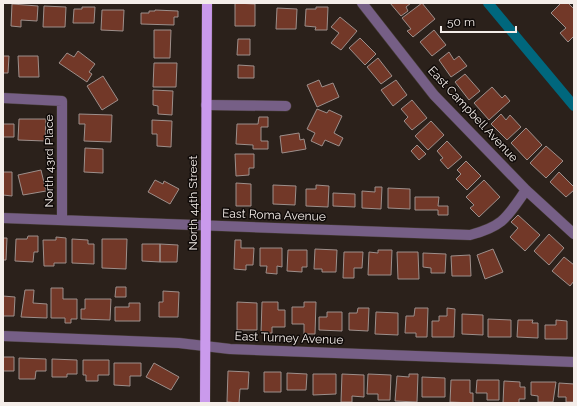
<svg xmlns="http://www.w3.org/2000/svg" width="577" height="406" viewBox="0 0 577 406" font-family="Raleway,sans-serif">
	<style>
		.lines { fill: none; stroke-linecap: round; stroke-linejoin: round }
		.canal { stroke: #00677d; stroke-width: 10 }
		.building { fill: #723828; stroke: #9d8f8b }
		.street-casing { stroke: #473e38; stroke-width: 11 }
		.primary-casing { stroke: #473e38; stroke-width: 11 }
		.street { stroke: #765f86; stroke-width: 10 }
		.primary { stroke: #ca9aec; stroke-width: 10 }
		.labels { text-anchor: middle; stroke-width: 3; stroke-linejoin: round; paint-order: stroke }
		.street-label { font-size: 12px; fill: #f4ede9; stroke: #100b09 }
	</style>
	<rect width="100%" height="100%" fill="#2b211b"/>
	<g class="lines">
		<path class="canal" d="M488,3L574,106"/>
	</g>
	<path class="building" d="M235,3L255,4V26H235Z
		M390,3H411L406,7L408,11L401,16Z
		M422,3L435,19L413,37L407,31L411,29L402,18Z
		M561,3H568L574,9V36L568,42L560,33L566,28L551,13Z
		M12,4L38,6L37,21L21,20V27L11,26Z
		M44,6L66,7L65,27H43Z
		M82,7H95L94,23H73L74,9H82Z
		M316,7H328L327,30H315L316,27L305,26L306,9H316Z
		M277,8L297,9L296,29H276Z
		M102,10H124L123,31L101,30Z
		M155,10L178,11V17H174V25L141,24V13H149V11H155Z
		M340,17L357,31L341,50L331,43L339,33L331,27Z
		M154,30H171L170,58H154Z
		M434,30L446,45L432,56L420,42Z
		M360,38L376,54L365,65L349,48Z
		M238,39H250V55H237Z
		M78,51L95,64L89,72L92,74L87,82L59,63L67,53L74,57Z
		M449,52L454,60L459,56L467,66L451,77L439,60Z
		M3,56H9L8,73H3Z
		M18,56H38L39,77H19Z
		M378,58L392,76L381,84L367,67Z
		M154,63H177L176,87H153Z
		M238,65L254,66V78H238Z
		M465,74L480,91L469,100L455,82Z
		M103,76L118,100L102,110L87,86Z
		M319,80L322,87L333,83L339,97L317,107L307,85Z
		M396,80L407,95L393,106L381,90Z
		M492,87L502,98L505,95L510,101L489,120L474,103Z
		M153,90L173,91L172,115L158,114V106L153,105Z
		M412,100L427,118L412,130L404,121L408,117L401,109Z
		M317,109L327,113L329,110L342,116L334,133L343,138L339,146L325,140L322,146L311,141L315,133L307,129Z
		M79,114L112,115L111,142L84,141L85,124H79Z
		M501,114L506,120L510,115L521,127L507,140L491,124Z
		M259,117H268V127H261V141H268V149H253V145L236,144L237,124H258Z
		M19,119H46L45,141L18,140Z
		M152,120L172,121L171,147L157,146V134H152Z
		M431,121L444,135L428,150L415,136Z
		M3,124H14V137H3Z
		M526,128L542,145L527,160L511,143Z
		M299,133L300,140L304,139L306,149L282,153L280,136Z
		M447,141L462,157L448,169L440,160L443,158L437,151Z
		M417,145L426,154L419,160L411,151Z
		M546,146L563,161L546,178L530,163Z
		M85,148L103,149V173L84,172Z
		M235,154H254V168H249V175L236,176Z
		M466,161L481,176L467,190L456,179L461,174L457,170Z
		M41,170L46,191L23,195L18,175Z
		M3,172H12V196L3,195Z
		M559,172L574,187V190L566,197L550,182Z
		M155,180L163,184L164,181L179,189L170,204L148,192Z
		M484,180L500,197L479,217L470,208L474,205L466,197Z
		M236,183L251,184V206H236Z
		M273,185L296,186L295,205L273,204Z
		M316,185L329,186L328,207L306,206V189H316Z
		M375,187H382L381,209L362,208V191L375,192Z
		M388,188L410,189V209L388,208Z
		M333,193L355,194V207L333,206Z
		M415,197H439L438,206H448V215H438V210H415Z
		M518,215L540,235L525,251L510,237L518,228L511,222Z
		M549,234L564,248L549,265L534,251Z
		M28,236H38V252H34L33,262L15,261L16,239H27Z
		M56,237L66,238V263H54V266H44L43,240H56Z
		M3,238H7L6,260H3Z
		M72,239L88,240V244H94V264L72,263Z
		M102,239H127L126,269L102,268Z
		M235,240H241V248H254L253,265H246V270L234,269Z
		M142,244H160V262L142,261Z
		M160,244L178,245L177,262H160Z
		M260,248H282V267L277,266V274L266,273L267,266H260Z
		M315,249L337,250L336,272H322V269H314Z
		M493,249L503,272L485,279L477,255Z
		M288,250H307V267H302V272L287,271Z
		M378,250H392L391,275H368L369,252L378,253Z
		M344,252H363L362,268H354V278H343Z
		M397,252H418L419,279H398Z
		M423,253L446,254L445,273H431V268L423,267Z
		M470,255L471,276H452L451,256Z
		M564,257L574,265V281L570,286L552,271Z
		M116,287H126V297H115Z
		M51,288H63V299H77V319H71V323H65V318H51Z
		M25,290H34L33,303L47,304V318L21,317Z
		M163,291L179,292L178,317H159V302H163Z
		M3,296L15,297L14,316H3Z
		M85,299H111L110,320L81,319V309H85Z
		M237,302L257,303V330H237Z
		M262,302H278V310H285V327H272V333H261Z
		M304,302H316L315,334H304V324H292V307H304Z
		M129,303H140V321H115V307H129Z
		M358,308H369L368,331L349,330V313H357Z
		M415,308H428L427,337H416V333H405L406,316H414Z
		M447,308L455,309L454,337H432V321H439V316H447Z
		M327,312H342V331L319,330V317H327Z
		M376,312L398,313V335L375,334Z
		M462,314L483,315V335L462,334Z
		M488,319L511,320V337H488Z
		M518,320H533L532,323H538V338L517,337Z
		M556,320L567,321V339H545V325H556Z
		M3,357H14V371H3Z
		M19,358L46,359V371H36L35,379H19Z
		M52,359L77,360V374H67V377H52Z
		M83,360H109V375H98V381H86V375H83Z
		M114,363H141V376H130V386L114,385Z
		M154,363L179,377L171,390L146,377Z
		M228,371L249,372L248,389H240L239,403L227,402Z
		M264,372H281V392H264Z
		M287,373L307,374L306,390H287Z
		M313,374H336V394L313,395Z
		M342,374L364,375V397L352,396V402H341Z
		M368,374L391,375L390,400H378V394H367Z
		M409,374H418L417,402L395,401L397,376L409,377Z
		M422,377L445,378V397H422Z
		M451,380H470V393H473V403L450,402Z
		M477,380H499V400H487V393H476Z
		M504,381L520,382V387H525V399H519V403H503Z
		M531,382H556L553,402H538V396L531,395Z
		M559,383L574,384V402H566V397H558Z"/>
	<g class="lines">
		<g class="street-casing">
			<path id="street" d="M362,3L434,95L526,190L574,234
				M3,98L62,101V220
				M206,105L286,106
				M3,218L470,235C504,226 507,217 526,190
				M3,336L179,343L230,349L574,362"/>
		</g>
		<g class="primary-casing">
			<path id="primary" d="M205,403L207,3"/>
		</g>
		<use href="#street" class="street"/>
		<use href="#primary" class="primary"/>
	</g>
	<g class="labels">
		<g class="street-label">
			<text transform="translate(473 114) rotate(47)" y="4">East Campbell Avenue</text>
			<text transform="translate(49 161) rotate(-90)" y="4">North 43rd Place</text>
			<text transform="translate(193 203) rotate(-90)" y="4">North 44th Street</text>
			<text transform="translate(274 215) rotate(2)" y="4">East Roma Avenue</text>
			<text transform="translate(289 338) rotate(2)" y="4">East Turney Avenue</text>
		</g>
	</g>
	<rect width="577" height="406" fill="none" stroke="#f4ede9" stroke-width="8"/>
	<path d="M441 26v6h75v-6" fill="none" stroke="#f4ede9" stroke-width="2"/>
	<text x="447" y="26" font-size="12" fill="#f4ede9" stroke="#100b09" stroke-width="3" paint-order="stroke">50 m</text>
</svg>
